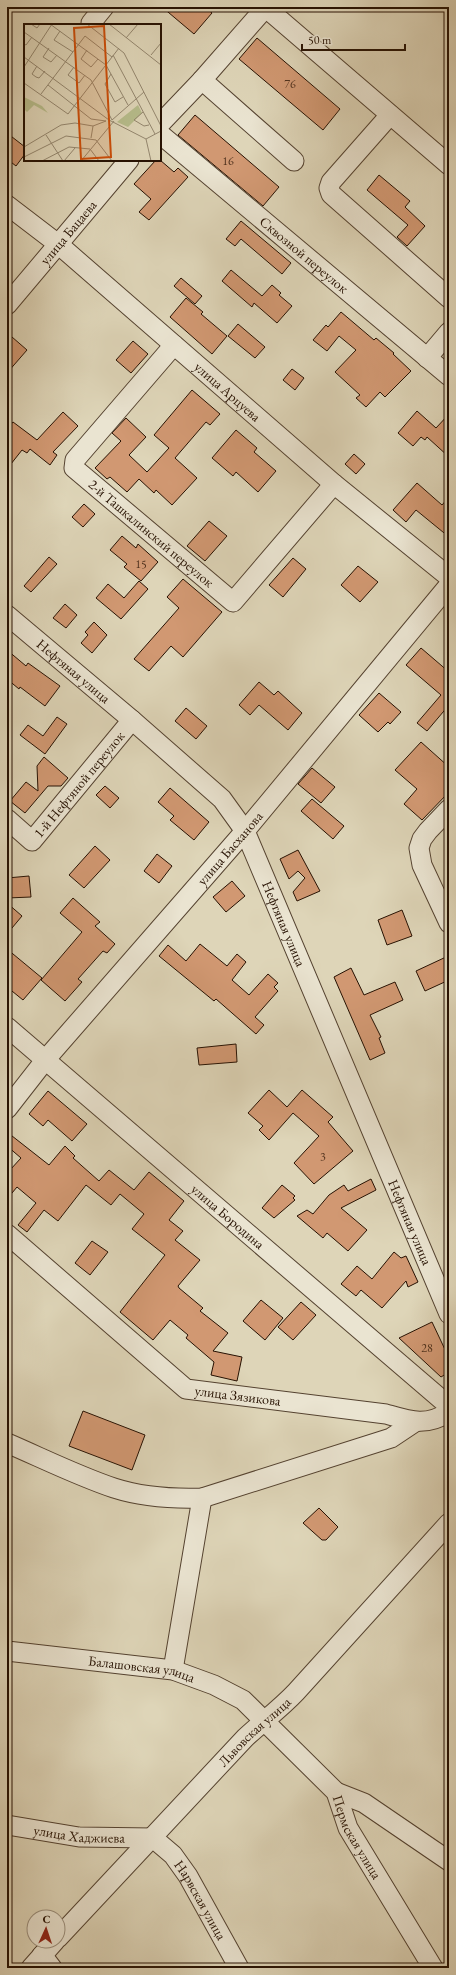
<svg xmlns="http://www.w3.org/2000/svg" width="456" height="1975" viewBox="0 0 456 1975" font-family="'EB Garamond',serif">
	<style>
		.building { fill: #d19872; stroke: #261102 }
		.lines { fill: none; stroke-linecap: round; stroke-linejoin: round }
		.minor-casing { stroke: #544230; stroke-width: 21 }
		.minor { stroke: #eae4d1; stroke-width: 19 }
		.labels { text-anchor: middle; stroke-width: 4; stroke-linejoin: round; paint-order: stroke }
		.number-label { font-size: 12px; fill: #51331e }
		.street-label { font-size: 14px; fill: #261102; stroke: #eae4d1 }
		.inset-road { fill: none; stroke: #94876f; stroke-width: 1 }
		.view { fill: #cb4e0a; fill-opacity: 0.15; stroke: #cb4e0a; stroke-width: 2 }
		.inset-edge { fill: none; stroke: #261102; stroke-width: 2 }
	</style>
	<rect width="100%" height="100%" fill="#ded5b8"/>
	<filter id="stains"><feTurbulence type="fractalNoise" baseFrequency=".005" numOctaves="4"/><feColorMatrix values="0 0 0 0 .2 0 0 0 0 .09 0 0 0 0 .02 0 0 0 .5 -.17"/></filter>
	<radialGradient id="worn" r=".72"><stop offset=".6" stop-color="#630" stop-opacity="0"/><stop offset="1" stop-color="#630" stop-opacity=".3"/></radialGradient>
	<path class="building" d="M162,7H205L212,13L194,34Z
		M257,38L340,109L323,130L239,59Z
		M195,115L279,187L263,206L178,135Z
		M7,133L25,147V154L16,166L7,159Z
		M156,160H160L174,172L178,168L188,177L149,220L139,212L151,199L134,184Z
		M379,175L410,201L405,207L425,226L407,246L397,237L408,225L367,190Z
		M241,221L291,263L282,274L241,239L235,246L226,239Z
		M231,270L262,296L272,285L281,293L279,295L292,306L277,323L254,303L252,307L222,281Z
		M181,278L202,296L195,304L174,286Z
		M186,298L203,312L201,314L227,336L212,354L170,317Z
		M341,312L374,340L376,338L394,353L393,354L411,371L385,397L380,392L366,407L356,398L360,395L335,372L356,350L339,336L327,351L313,340L326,325L328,327Z
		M238,324L265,347L255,358L228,336Z
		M12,337L27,350L7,373V343Z
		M133,341L148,354L131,373L116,360Z
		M292,369L304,378L295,390L283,380Z
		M192,390L220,414L210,425L206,422L175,458L197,478L172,505L156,490L154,493L139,479L127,492L110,477L107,479L95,468L121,441L112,433L126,418L146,437L129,455L147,472L169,448L154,435Z
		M417,411L436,428L449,414V457L427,437L425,440L421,437L413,446L398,433Z
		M63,412L78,426L53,452L57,455L50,465L30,449L27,453L22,450L7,469V429L13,422L37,440Z
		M236,430L257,448L254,452L276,471L258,492L236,472L233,476L212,458Z
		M354,454L365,464L356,474L345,464Z
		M417,483L442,505L449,497V537L416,510L406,522L393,510Z
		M84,504L95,514L83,527L72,517Z
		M209,521L227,536L205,561L187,546Z
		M122,536L136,548L138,544L158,562L141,581L124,567L127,564L110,550Z
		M49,557L57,564L31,592L24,586Z
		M293,558L306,569L283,597L269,585Z
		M358,566L378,582L360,602L341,585Z
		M183,579L222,612L183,657L171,646L149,671L134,659L179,608L167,597Z
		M139,581L148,589L121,619L96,598L108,584L124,598Z
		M65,604L77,615L66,628L53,618Z
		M94,622L107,635L92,653L81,643L88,635L85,632Z
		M421,648L449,672V705L427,731L417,723L441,695L406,665Z
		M7,650L26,666L28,663L60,686L45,706L20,687L19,689L7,679Z
		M259,682L274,695L278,691L302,713L288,730L259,705L250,715L239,705Z
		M379,693L401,712L390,724L388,722L378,732L359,715Z
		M186,708L207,726L196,739L175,721Z
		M57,717L67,724L45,754L20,735L28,725L43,736Z
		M421,742L449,767V792L422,820L404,804L417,789L395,770Z
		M44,757L68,778L61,786H48L25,813L10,801L26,782L38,791L37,766Z
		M312,768L335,787L321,803L298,784Z
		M105,786L119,798L110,808L96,795Z
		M170,788L209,822L194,840L170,820L174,816L158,802Z
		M312,799L344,826L333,839L301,811Z
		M95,846L110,860L84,888L69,875Z
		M298,850L320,891L297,901L293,892L305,878L298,871L289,879L280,859Z
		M157,854L172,866L159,883L144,871Z
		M29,876L31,897L7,898V878Z
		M232,881L245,896L226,912L213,897Z
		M73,898L100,922L95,926L115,944L107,953L103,951L78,979L82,982L65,1001L41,980L82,932L60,913Z
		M7,903L22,916L7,934Z
		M402,910L412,936L387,945L378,920Z
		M200,944L227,966L237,954L246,962L232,980L249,995L268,974L278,983L274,987L278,991L255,1017L264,1025L256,1034L216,999L214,1001L159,956L168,945L186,961Z
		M7,949L42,978L23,1000L7,987Z
		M446,957L449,963V980L425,991L416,971Z
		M351,968L364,995L395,982L403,1000L370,1015L381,1037L379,1038L385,1053L370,1060L334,977Z
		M236,1044L237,1062L199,1065L197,1048Z
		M269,1090L287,1107L302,1090L333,1117L328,1122L353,1151L314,1184L294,1163L319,1136L293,1113L269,1140L259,1130L263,1126L248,1113Z
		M48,1091L87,1124L72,1141L48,1120L43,1126L29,1114Z
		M7,1132L49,1165L65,1146L75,1156L73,1158L99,1181L109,1170L134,1190L149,1172L184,1201L169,1220L183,1231L175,1240L200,1260L178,1286L179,1288L203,1308L200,1311L228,1333L213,1351L242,1357L237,1381L211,1375L214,1362L186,1338L188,1335L170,1320L153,1340L120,1312L165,1255L132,1229L144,1214L120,1194L111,1205L86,1185L58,1221L44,1210L27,1232L18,1225L36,1203L17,1187L7,1199V1170H10L21,1158L7,1146Z
		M371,1179L376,1190L341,1208L367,1230L348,1251L327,1233L323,1238L297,1216L307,1210L313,1214L329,1195L344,1185L348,1191Z
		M282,1185L295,1196L293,1198L295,1200L274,1218L262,1208Z
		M92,1241L108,1252L90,1275L75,1263Z
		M394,1252L401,1258L406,1256L418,1282L408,1287L406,1281L382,1308L361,1290L356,1296L341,1284L357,1266L372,1279Z
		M261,1300L283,1318L265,1340L243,1321Z
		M301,1302L316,1315L293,1340L278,1327Z
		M432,1322L449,1358V1372L441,1377L399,1338Z
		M83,1411L145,1435L132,1470L69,1446Z
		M319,1508L338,1527L326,1540H322L303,1523Z"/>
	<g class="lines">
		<g class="minor-casing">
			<g id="minor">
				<path d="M265,7L449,165"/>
				<path d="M266,7L202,80L294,161"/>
				<path d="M91,23L104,7"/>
				<path d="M390,115L331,182L329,188L331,194L449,298"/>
				<path d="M160,124L202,80"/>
				<path id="s1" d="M160,134L449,376"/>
				<path id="s2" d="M7,205L58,244L334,484L449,577"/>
				<path id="s3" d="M7,305L129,160"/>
				<path id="s4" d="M174,345L75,460L74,468L233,602L334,484"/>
				<path d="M427,358L449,332"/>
				<path id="s5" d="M7,615L132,720L222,799L245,831L449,1314"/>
				<path d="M449,809L428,831L422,839L419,848L422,865L449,923"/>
				<path id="s6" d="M7,819L32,841L132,720"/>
				<path id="s7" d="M7,1027L449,1406"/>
				<path id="s8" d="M7,1109L46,1059L245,831L449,585"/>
				<path id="s9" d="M7,1234L186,1389L386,1414C410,1421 426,1427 449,1412"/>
				<path d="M7,1443C42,1458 78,1476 114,1488C142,1497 172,1499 202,1498L391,1438L415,1422"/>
				<path id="s10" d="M7,1651L173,1670L214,1685L243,1700L336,1792L348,1828L433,1968"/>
				<path d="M173,1670L202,1498"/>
				<path d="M336,1792L364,1803L449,1861"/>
				<path id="s11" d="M7,1825L79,1837L153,1838L173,1855L188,1876L239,1968"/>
				<path id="s12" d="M58,1938L245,1738C262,1722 280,1709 296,1692L449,1523"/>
				<path d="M42,1955L52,1968"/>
				<path d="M31,1968L55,1941"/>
			</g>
		</g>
		<use href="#minor" class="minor"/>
	</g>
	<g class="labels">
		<g class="number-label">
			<text x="290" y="88">76</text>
			<text x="228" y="165">16</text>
			<text x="141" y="568">15</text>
			<text x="323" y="1161">3</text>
			<text x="427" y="1352">28</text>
		</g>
		<g class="street-label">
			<text dy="5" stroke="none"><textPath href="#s3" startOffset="95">улица Бацаева</textPath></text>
			<text dy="5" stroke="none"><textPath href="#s1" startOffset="188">Сквозной переулок</textPath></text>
			<text dy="5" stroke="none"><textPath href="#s2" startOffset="289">улица Арцуева</textPath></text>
			<text dy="5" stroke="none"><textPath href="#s4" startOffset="261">2-й Ташкалинский переулок</textPath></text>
			<text dy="5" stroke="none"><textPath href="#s5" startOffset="87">Нефтяная улица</textPath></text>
			<text dy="5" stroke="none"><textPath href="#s6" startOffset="107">1-й Нефтяной переулок</textPath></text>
			<text dy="5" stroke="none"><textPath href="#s8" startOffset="343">улица Басханова</textPath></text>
			<text dy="5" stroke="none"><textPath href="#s5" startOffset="423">Нефтяная улица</textPath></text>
			<text dy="5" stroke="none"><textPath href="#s7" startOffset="291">улица Бородина</textPath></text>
			<text dy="5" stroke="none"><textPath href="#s5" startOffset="747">Нефтяная улица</textPath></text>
			<text dy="5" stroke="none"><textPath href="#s9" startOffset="289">улица Зязикова</textPath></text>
			<text dy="5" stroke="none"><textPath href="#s10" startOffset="136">Балашовская улица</textPath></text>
			<text dy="5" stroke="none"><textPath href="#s12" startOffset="285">Львовская улица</textPath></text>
			<text dy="5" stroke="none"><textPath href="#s11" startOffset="73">улица Хаджиева</textPath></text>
			<text dy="5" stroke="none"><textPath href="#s10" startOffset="424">Пермская улица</textPath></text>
			<text dy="5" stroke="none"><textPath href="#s11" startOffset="226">Нарвская улица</textPath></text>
		</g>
	</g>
	<g transform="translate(24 24)">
		<rect width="137" height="137" fill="#ded5b8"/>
		<path d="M0,73L18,82L24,89L10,81L3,88L0,85ZM114,81L118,89L104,103L93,98Z" fill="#b6bc8b"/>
		<path class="inset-road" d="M7,0L13,4L16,0M26,0L82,41L104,81M63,0L100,29L137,102M85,0L137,41M36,7L30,16L49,28M0,8L67,56L88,96M102,14L114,0M0,20L2,21L8,13M25,24L19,33L27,38L33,31M63,26L57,35L67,43L74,35M89,31L131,110M127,31L137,19M0,33L85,96L122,115L127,137M13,42L8,50L12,53L15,54L21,47M0,43L28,0M50,43L44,51L55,59L61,51M87,50L81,60L91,78L99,73M0,59L44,90L95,24M24,61L67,95L82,97M17,70L61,12L88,33M119,88L110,96L120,102L125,101M88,96L120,68M22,111L39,137M67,114L69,102M122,115L137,107M0,123L37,101L51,99L69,102L82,97M0,133L42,112L72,116L88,137M18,137L45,123L66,125L75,137M40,137L51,124M57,137L90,97"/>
		<path class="view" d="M80,2L87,133L57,135L50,4Z"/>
		<rect width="137" height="137" class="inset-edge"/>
	</g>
	<rect width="456" height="1975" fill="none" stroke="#ded5b8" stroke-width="24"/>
	<rect x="8" y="8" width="440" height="1959" fill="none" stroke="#261102" stroke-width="2"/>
	<rect x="12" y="12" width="432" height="1951" fill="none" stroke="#261102"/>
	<g transform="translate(46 1929) rotate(3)"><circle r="19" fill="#eae4d1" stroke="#9c907e"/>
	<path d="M0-3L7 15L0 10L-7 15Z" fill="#8f2418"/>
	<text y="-6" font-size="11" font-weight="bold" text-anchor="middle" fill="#261102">С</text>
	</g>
	<path d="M302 44v6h103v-6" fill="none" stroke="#261102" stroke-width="2"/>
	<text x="308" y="44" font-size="12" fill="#261102" stroke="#eae4d1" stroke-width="3" paint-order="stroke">50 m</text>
	<rect width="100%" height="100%" filter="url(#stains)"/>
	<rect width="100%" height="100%" fill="url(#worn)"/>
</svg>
